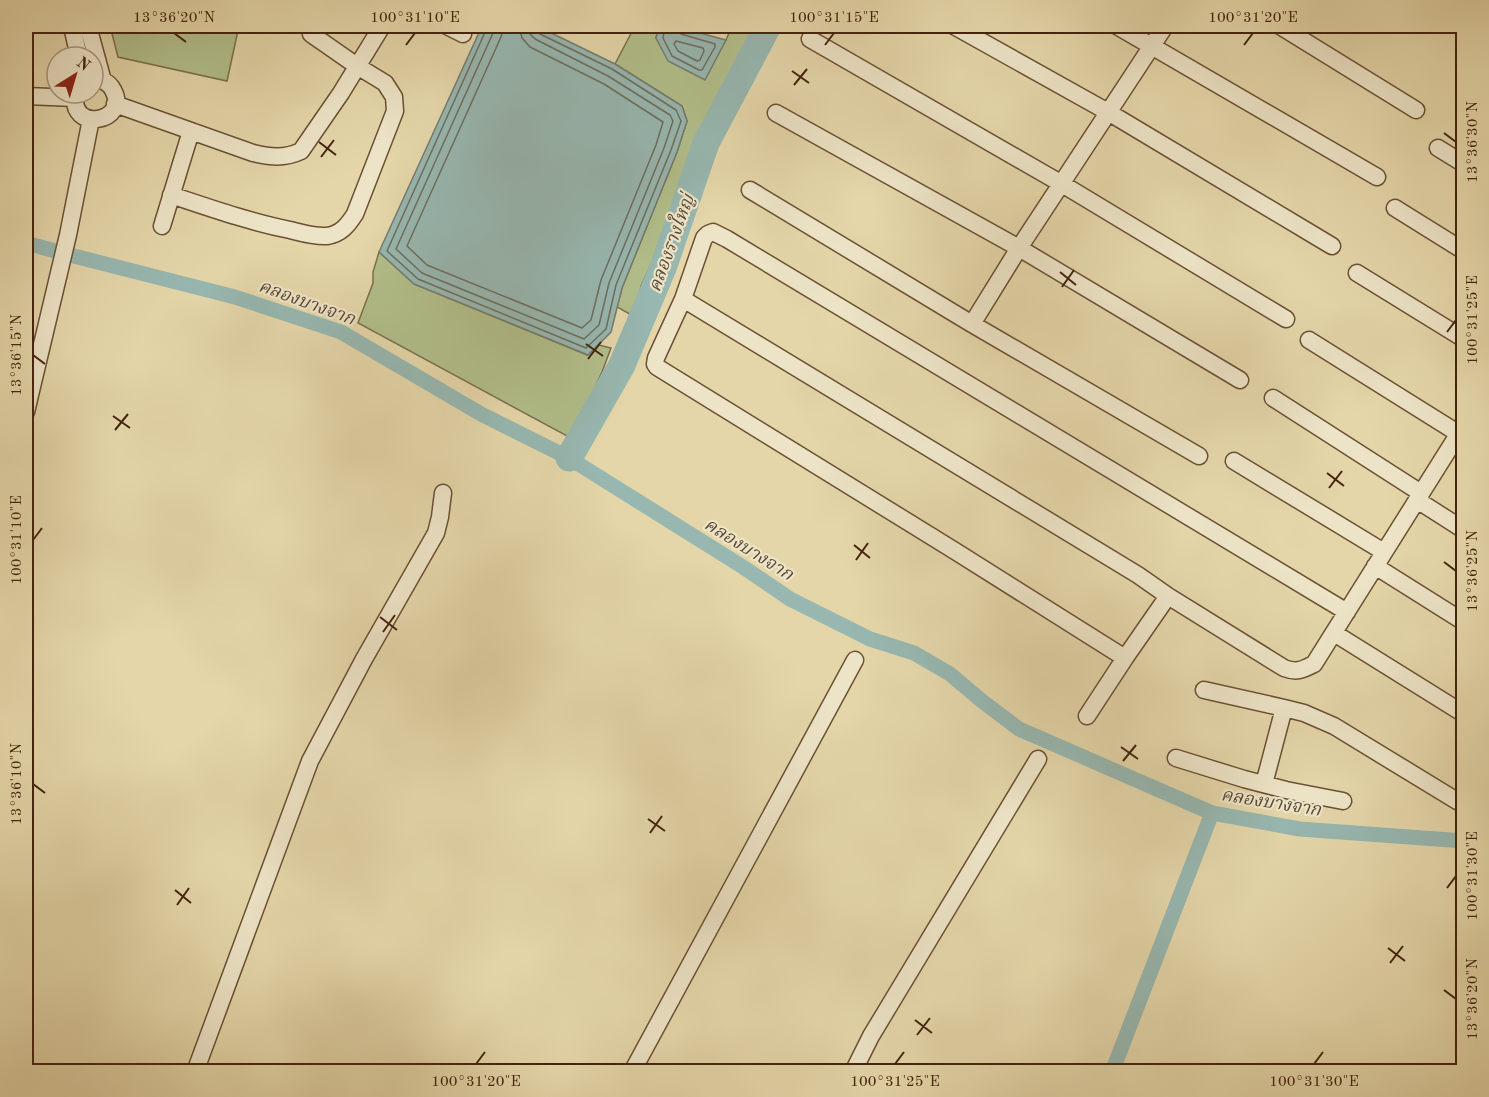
<svg xmlns="http://www.w3.org/2000/svg" width="1489" height="1097" viewBox="0 0 1489 1097" font-family="'Old Standard TT','Noto Serif Thai',serif">
	<style>
		.green { fill: #b1be8a; stroke: #7a704c; stroke-width: 1.5 }
		.water { fill: #97b7b0; stroke: #757c6f; stroke-width: 1.5 }
		.lines { fill: none; stroke-linecap: round; stroke-linejoin: round }
		.shore { stroke: #6d6d5e; stroke-width: 1.5 }
		.canal { stroke: #97b7b0; stroke-width: 15 }
		.river { stroke: #97b7b0; stroke-width: 27 }
		.street-casing { stroke: #6b5034; stroke-width: 19 }
		.street { stroke: #ede4c7; stroke-width: 16 }
		.ticks { fill: none; stroke: #43230d; stroke-width: 2 }
		.labels { text-anchor: middle; stroke-width: 4.5; stroke-linejoin: round; paint-order: stroke }
		.water-label { font-size: 18px; font-style: italic; fill: #584836; stroke: #ede4c7 }
		.neatline { fill: none; stroke: #43230d; stroke-width: 2 }
		.ticks-label { font-size: 15px; text-anchor: middle; fill: #43230d }
	</style>
	<rect width="100%" height="100%" fill="#e4d6a9"/>
	<filter id="stains"><feTurbulence type="fractalNoise" baseFrequency=".00333" numOctaves="4"/><feColorMatrix values="0 0 0 0 .2 0 0 0 0 .09 0 0 0 0 .02 0 0 0 .5 -.17"/></filter>
	<radialGradient id="worn" r=".72"><stop offset=".6" stop-color="#630" stop-opacity="0"/><stop offset="1" stop-color="#630" stop-opacity=".3"/></radialGradient>
	<path class="green" d="M110,26H239L227,81L118,57Z
		M635,26H659L656,38L726,40L732,26H755L741,53L690,166L671,223L641,286L635,317L617,307L622,288L677,152L687,121L682,106L615,64Z
		M379,252L415,284L587,355L599,345L611,348L602,372L575,432L567,436L358,323L373,283V272Z"/>
	<path class="water" d="M482,26H537L615,64L682,106L687,121L677,152L622,288L611,332L588,355L414,284L379,252Z
		M659,26H674L726,40L705,80L668,61L656,38Z"/>
	<g class="lines">
		<path class="shore" d="M487,26L486,30L387,251L418,279L586,348L606,329L616,285L671,150L681,121L676,110L612,69L540,34L537,30L536,26
			M495,26L493,33L396,249L422,273L584,339L599,325L609,283L664,148L673,121L670,115L608,76L535,39L530,34L528,26
			M504,26L501,37L407,246L427,265L582,328L591,320L601,280L656,145L663,122L604,84L530,47L522,38L519,26
			M665,26L663,38L672,56L699,70H702L715,47V44L681,34L678,30L677,26
			M676,41L703,48L704,51L700,60L697,61L678,51L674,44Z"/>
		<path class="canal" d="M26,243L70,255L235,297L341,332L481,414L569,458L743,567L790,599L870,639L914,653L950,674L982,701L1019,729L1212,813L1300,829L1464,841
			M1112,1072L1212,813"/>
		<path class="river" d="M569,458L622,365L663,268L706,143L768,26"/>
		<g class="street-casing">
			<path id="street" d="M70,26L73,31L79,57
				M88,26L103,81
				M447,26L463,34
				M954,26L1108,112L1332,246
				M1117,26L1377,177
				M1280,26L1416,110
				M810,39L1062,184L1286,319
				M76,93C67,134 131,122 113,90C109,82 101,79 93,79
				M26,96L75,98
				M115,104L253,153C270,157 284,159 301,151L341,93L382,26
				M776,113L1019,248L1240,380
				M1438,148L1464,164
				M750,190L972,324L1199,456
				M171,195C210,208 250,222 290,230C302,233 315,237 327,236C341,234 348,225 355,214L395,111L394,97L385,83L357,66L311,34
				M1395,208L1464,251
				M162,226L191,131
				M1357,273L1464,339
				M683,299L1138,575L1168,596L1284,668C1297,673 1302,670 1314,664L1464,425
				M972,324L1019,248L1165,26
				M1309,340L1464,437
				M1273,398L1421,493
				M26,412L68,235L91,119
				M1234,461L1384,552
				M1417,500L1464,530
				M1375,566L1464,622
				M1168,596L1125,658L955,551L657,367L655,364L656,358L683,299L704,238L708,234L713,232L727,239L1347,612
				M1334,633L1464,714
				M1204,690L1284,708
				M1087,716L1125,658
				M1176,758L1244,779L1286,790L1343,801
				M1264,784L1284,708L1304,713L1334,726L1457,801L1464,804
				M195,1072L310,761L364,659L436,533L440,517L443,493
				M632,1072L855,660
				M853,1072L871,1036L1038,759"/>
		</g>
		<use href="#street" class="street"/>
	</g>
	<path class="ticks" d="M174,33L186,42M406,45L415,33M825,45L834,33M1244,45L1253,33M792,71L809,83M794,85L807,69M1444,133L1456,142M319,142L336,155M321,157L334,140M1060,272L1076,285M1062,287L1074,270M1447,332L1456,320M586,344L603,356M33,355L45,364M588,359L601,342M113,416L130,428M115,430L128,414M1327,473L1344,486M1329,488L1342,471M33,540L42,528M854,545L870,558M856,560L868,543M1444,562L1456,571M380,617L397,630M383,632L395,615M1121,747L1138,759M1123,761L1136,745M33,784L45,793M648,819L665,831M650,833L662,816M1447,888L1456,876M175,890L191,903M177,905L189,888M1388,948L1405,961M1390,963L1403,946M1444,990L1456,999M915,1020L932,1033M917,1035L930,1018M476,1064L485,1052M895,1064L904,1052M1314,1064L1323,1052"/>
	<g class="labels">
		<g class="water-label">
			<text transform="translate(671 243) rotate(-70)" y="6">คลองรางใหญ่</text>
			<text transform="translate(307 302) rotate(20)" y="6">คลองบางจาก</text>
			<text transform="translate(749 549) rotate(32)" y="6">คลองบางจาก</text>
			<text transform="translate(1271 802) rotate(9)" y="6">คลองบางจาก</text>
		</g>
	</g>
	<rect width="1489" height="1097" fill="none" stroke="#e4d6a9" stroke-width="66"/>
	<g transform="translate(75 75) rotate(37)"><circle r="28" fill="#ede4c7" stroke="#a9977d" stroke-width="1.5"/>
	<path d="M0-4.5L10 22L0 15L-10 22Z" fill="#8f2418"/>
	<text y="-9" font-size="16" font-weight="bold" text-anchor="middle" fill="#43230d">N</text>
	</g>
	<rect x="33" y="33" width="1423" height="1031" class="neatline"/>
	<g class="ticks-label">
		<text x="174" y="22">13°36'20"N</text>
		<text x="415" y="22">100°31'10"E</text>
		<text x="834" y="22">100°31'15"E</text>
		<text x="1253" y="22">100°31'20"E</text>
		<text transform="translate(1472 142) rotate(-90)" y="5">13°36'30"N</text>
		<text transform="translate(1472 320) rotate(-90)" y="5">100°31'25"E</text>
		<text transform="translate(16 355) rotate(-90)" y="5">13°36'15"N</text>
		<text transform="translate(16 540) rotate(-90)" y="5">100°31'10"E</text>
		<text transform="translate(1472 571) rotate(-90)" y="5">13°36'25"N</text>
		<text transform="translate(16 784) rotate(-90)" y="5">13°36'10"N</text>
		<text transform="translate(1472 876) rotate(-90)" y="5">100°31'30"E</text>
		<text transform="translate(1472 999) rotate(-90)" y="5">13°36'20"N</text>
		<text x="476" y="1086">100°31'20"E</text>
		<text x="895" y="1086">100°31'25"E</text>
		<text x="1314" y="1086">100°31'30"E</text>
	</g>
	<rect width="100%" height="100%" filter="url(#stains)"/>
	<rect width="100%" height="100%" fill="url(#worn)"/>
</svg>
